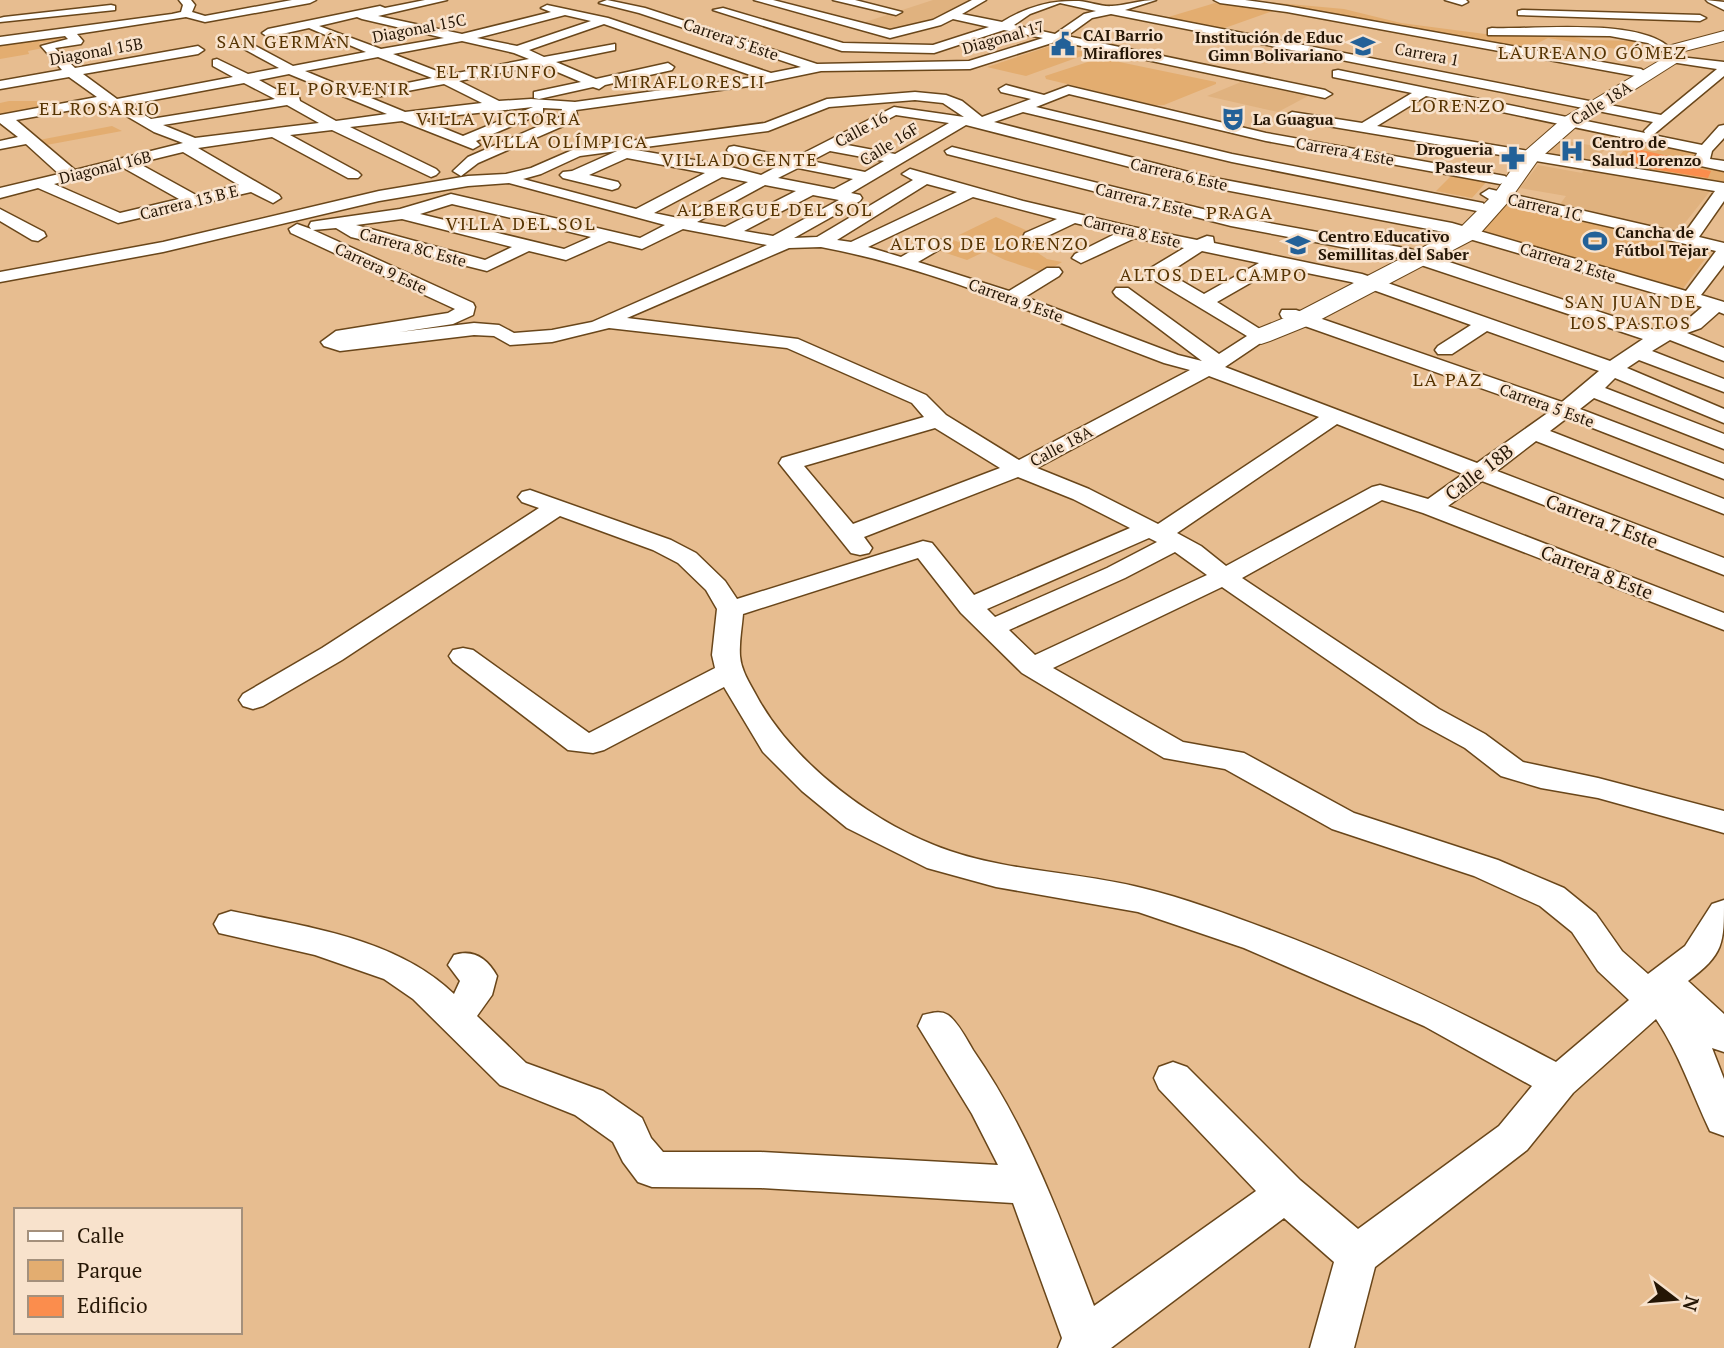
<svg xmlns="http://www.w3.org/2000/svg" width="1724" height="1348" viewBox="0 0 1724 1348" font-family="'PT Serif',serif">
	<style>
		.built { fill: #e0b27f }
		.green { fill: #e3ad70 }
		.building { fill: #fb8d4d }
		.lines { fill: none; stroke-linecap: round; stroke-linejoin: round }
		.minor-casing { stroke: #69461a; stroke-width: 3 }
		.major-casing { stroke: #69461a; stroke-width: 2 }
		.minor { fill: #fff; fill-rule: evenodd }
		.major { fill: #fff; fill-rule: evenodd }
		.labels { text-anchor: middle; stroke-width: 5; stroke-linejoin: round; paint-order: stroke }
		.far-street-label { font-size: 16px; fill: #251605; stroke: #f8e2cc }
		.far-poi-label { font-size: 16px; font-weight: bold; fill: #251605; stroke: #f8e2cc; text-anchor: start }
		.far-neighbourhood-label { font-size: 18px; letter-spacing: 2px; fill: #563402; stroke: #f8e2cc }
		.street-label { font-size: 19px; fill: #251605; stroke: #f8e2cc }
	</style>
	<rect width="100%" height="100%" fill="#e7bd90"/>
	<path class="built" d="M933,0H969L938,18L886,32L856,25Z
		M1241,82L1265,87L1308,96L1278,112L1207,96Z
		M1556,139L1606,148L1593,164L1537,155Z
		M1538,165L1582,173L1586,168L1711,190L1677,233L1558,207L1566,196L1520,188Z"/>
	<path class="green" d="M1244,0L1344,9L1401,23L1485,34L1563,35L1590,40L1636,41L1643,45L1642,49L1647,54L1548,38L1522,51Z
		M1215,3L1273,11L1222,29L1165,18Z
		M48,36L65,39L39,43L43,48L28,51L29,54L0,59V42L3,45L48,39Z
		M1053,45L1090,53L1026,76L987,67Z
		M1100,58L1216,82V84L1164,105H1154L1046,79L1045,76Z
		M9,101H49L54,106L0,115V103Z
		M112,126L122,131L41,146L39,140Z
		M1635,136L1703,151L1701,162L1724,166V183L1610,168Z
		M1455,172L1490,178L1472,198L1436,191Z
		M1504,202L1711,251L1679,294L1480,231Z
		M996,217L1030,232L1027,235L1041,245L1038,253L1047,259L1062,262L1044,273L1005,260L986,251L967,260L934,249L953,240L985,251L959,235Z"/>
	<path class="building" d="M1632,148L1691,161L1695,168L1711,171L1708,178L1622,164Z"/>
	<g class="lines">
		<g class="minor-casing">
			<path id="minor" d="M179,0H191L195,5L192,12L205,16L292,0H316L310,3L205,22L186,17L77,34L83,41L81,44L55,48L75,68L198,46L204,50L198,54L83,74L117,99L233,77L213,66V60L217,59L248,74L279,68L244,49L242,46L248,42L293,66L366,52L309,28L268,37L262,33L268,29L380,6L385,8L425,0H447L378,16L462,34L551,12L541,8L547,5L608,18L771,73L801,67L639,13L599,3L607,0L645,8L817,64L969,61L1043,38L1004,30L934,53L842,51L713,10L723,8L843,43L933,45L989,27L953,19L941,25L890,38L754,0H773L890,30L933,20L972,0H986L962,14L1002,22C1026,7 1050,0 1079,1C1090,2 1102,7 1112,6C1127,5 1140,0 1156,0L1125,10L1661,115L1717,69L1671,62V56L1724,62V76L1653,135L1702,145L1719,126L1724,125V138L1712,151L1710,159L1724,161V171L1696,165L1693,162L1697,153L1426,96L1377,126L1724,183V201L1699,237L1724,243V265L1701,295L1724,302V314L1719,312L1701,328L1687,333L1724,348V361L1670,340L1652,351L1724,379V392L1639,360L1627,368L1724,409V423L1615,378L1605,388L1724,434V449L1594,398L1580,409L1724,464V479L1567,418L1550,431L1724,499V514L1536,441L1497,471L1724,558V575L1482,481L1448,506L1724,613V630L1423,513L1382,500L1242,578L1439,709L1485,734L1523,762L1598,778L1724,811V833L1598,798L1541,788L1501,776L1465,748L1419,723L1222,587L1053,668L1183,742L1244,753L1354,813L1498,860L1564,888L1596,914L1622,951L1648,974L1685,946L1712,904L1724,900C1724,944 1724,954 1688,981L1724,1014V1052L1712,1048L1724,1079V1136L1710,1131C1692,1093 1679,1053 1656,1019L1573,1093L1527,1150L1375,1267L1354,1348H1310L1334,1262L1284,1218L1111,1348H1058L1062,1338L1013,1203L761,1188L652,1187L638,1182L623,1162L613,1142L575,1115L500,1085L413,999L384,979L315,955L219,933L214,924L219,915L231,911C307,927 396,938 454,994L460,981L448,965L454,955C473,949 487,958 497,976L492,995L477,1016L526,1063L603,1091L642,1118L651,1138L663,1152H761L998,1165L972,1114L918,1026L923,1015C932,1013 940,1010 948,1015C958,1022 967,1040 973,1050C1028,1129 1060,1217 1094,1306L1256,1191L1159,1089L1154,1078L1159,1067L1173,1062L1187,1067L1300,1180L1358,1229L1499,1126L1532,1086L1424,1026L1244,948L1138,912L996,887L927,868L847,828L802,791L763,752L724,687L604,750L593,753L568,750L453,662L449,656L453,650L463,648L473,650L589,733L715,668L712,655L717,609L706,590L678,563L653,550L560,516L342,660L263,706L253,709L243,706L239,700L243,694L322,648L539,508L522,502L518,497L522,492L530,490L671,540L696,553L725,581L737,599L923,541L932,543L974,595L1130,528L1073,499L1018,477L864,537L872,548L869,553L860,555L851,553L779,463L782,458L924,417L912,403L787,348L609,328L552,342L510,345L494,336L474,335L340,351L324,346L321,342L336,331L448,313L455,309L291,233L289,229L297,224L311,229L309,226L311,222L317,221L400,209L451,194L640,238L665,225L509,183L468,186L379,201L163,252L0,282V272L163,242L379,191L468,176L506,174L531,168L577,148L765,123L827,99L915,92L946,95L962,101L982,117L1031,99L1001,92L999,89L1006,85L1044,95L1068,86L1266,133L1505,176L1508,179L1505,182L1500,184L1266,141L1069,94L1036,107L1232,154L1483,203L1485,206L1483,209L1477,211L1232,162L1023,112L994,122L1204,176L1452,223L1686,291L1716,251L1489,199L1481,194L1489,189L1684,234L1715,191L1292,120L1285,116L1292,112L1362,123L1412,93L1333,77V71L1338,70L1645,133L1644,131L1653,122L1111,14L1092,18L1067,36L1325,90L1332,94L1325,98L1058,41L970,69L821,71L749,86L576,110L577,115L570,123L478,163L461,176L453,171L468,157L560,117L562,109L543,108V113L476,141L480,145L473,149L402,121L350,127L436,169L439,172L436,175L431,177L332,130L290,135L358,172L361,175L358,178H348L272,137L198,148L279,195L281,198L273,203L251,192L118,223L38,188L0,198V188L59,174L26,144L0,149V141L18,137L0,123V115L97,97L69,77L0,89V81L62,70L41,46L68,39L65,36L0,45V37L172,14L181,12L183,5ZM1060,3L1096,11L1084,14L1055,34L1014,25L1030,14ZM565,15L591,21L517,46L477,38ZM357,17L362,19L444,38L381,49L319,26ZM604,24L756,77L575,102L531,99L499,101L459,81L541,65L581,82L534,92V98L539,99L593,87L599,89L605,85L672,70L674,67L668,63L596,79L556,62L615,50V44L544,57L529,50ZM462,41L514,53L529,59L447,75L393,54ZM378,57L432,78L358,93L305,71ZM289,74L387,114L336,121L300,101L299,97H290L259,80ZM244,83L275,99L151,119L127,105ZM444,84L482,103L405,112L371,98ZM915,100L943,103L964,117L894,107L794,158L734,146L729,147L727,150L729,153L782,164L761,175L723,165L630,149L768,131L829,107ZM106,104L154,132L183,143L75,170L16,120ZM287,105L319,123L195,138L163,125ZM533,107L463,136L421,119ZM896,115L949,123L895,154L842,144ZM966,125L1204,186L1449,233L1702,307L1687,320L1657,331L1410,249L1231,216L952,147L945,151L947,154L1231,226L1400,258L1643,339L1610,361L1362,274L1214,243L1213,237L1207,236L1197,240L1133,227L1023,201L910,169L902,174L913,180L817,237L794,238L860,201L862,198L860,195L851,193ZM617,151L572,171L563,172L560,175L563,178L612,190L618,188L620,185L618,182L589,175L627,158L705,173L636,209L523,179L541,174L580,156ZM830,151L884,161L865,172L811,161ZM183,152L239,185L196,195L138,163ZM122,167L179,199L120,213L54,184ZM798,168L853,179L834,189L778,178ZM722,177L748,182L678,218L654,213ZM927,184L957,192L851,242L837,240ZM765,185L796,191L725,227L697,222ZM813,195L839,200L773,236L744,231ZM973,197L1057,219L1025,233L1023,237L1025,241H1037L1075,223L1117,233L1075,254L1072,258L1081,263L1135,238L1184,248L1149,269L1146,273L1149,277L1247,336L1219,354L1128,288H1116L1113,292L1116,296L1202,361L1178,355L1025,297L1059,276L1062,272L1059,268H1047L1009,291L918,262L942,248L945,244L942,240H930L901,257L868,247ZM452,204L591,237L564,249L420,214ZM402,219L512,247L485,260L356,225ZM336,228L351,237L487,271L529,251L566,260L609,241L642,249L683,229L767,245L592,322L552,330L514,333L499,325L474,323L400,332L453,324L473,315L475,307L473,303L313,230ZM821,247C939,269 1052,321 1164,363L1190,370L1019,460L946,415L926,395L798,339L627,318L789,248ZM1202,251L1259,263L1204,294L1168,273ZM1278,267L1351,282L1471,325L1438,346L1435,350L1438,354H1452L1487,331L1599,371L1562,402L1296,310H1282L1280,314L1282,318L1549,412L1477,463L1225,367L1271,336L1217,302ZM1209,376L1319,417L1158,524L1089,489L1037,468ZM1337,424L1463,474L1428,499L1380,485L1372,487L1226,566L1201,546L1177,533ZM935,428L1000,468L853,524L804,466ZM1149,538L1157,542L1107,568L995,617L987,609ZM1175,552L1207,575L1035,655L1009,630L1125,578ZM918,558L961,613L1022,673L1164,758L1225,769L1332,829L1474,876L1540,906L1572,932L1598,971L1629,1000L1556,1062C1462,1012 1367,966 1267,929C1227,914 1184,898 1142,888C1079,872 1012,872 950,851C876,826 793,764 756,695C749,682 741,670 740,656C739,642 742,627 743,614Z
				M833,0H855L902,12L896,15Z
				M1214,0H1245L1287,6L1641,69L1647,73L1641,77L1287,12L1220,3Z
				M1445,0H1466L1468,2L1462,5Z
				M1706,0L1724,2V10L1708,2Z
				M111,5L115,6V10L0,22V18L4,17Z
				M1522,10L1700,15L1706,18L1700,21L1518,15V11Z
				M1492,28C1535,30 1641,17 1671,49L1665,53L1648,43L1610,36L1488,35V29Z
				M0,209L44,232L46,236L38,241L32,240L0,221Z"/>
		</g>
		<g class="major-casing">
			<path id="major" d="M1724,31V41L1673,54L1680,59L1678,62L1577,126L1538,160L1509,201L1476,238L1312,324L1270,341L1261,344L1252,341L1248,336L1252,331L1294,314L1460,228L1495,193L1524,152L1563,118L1669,55L1662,50L1664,47Z"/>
		</g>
		<use href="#minor" class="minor"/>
		<use href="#major" class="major"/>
	</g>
	<defs>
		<g id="civic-bare" transform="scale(1.89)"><path d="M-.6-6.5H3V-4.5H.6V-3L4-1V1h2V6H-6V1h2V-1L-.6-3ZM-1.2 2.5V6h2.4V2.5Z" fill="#236198" stroke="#f8e2cc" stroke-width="2.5" paint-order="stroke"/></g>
		<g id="school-bare" transform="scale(1.89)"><path d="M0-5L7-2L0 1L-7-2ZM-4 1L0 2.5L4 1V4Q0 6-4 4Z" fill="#236198" stroke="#f8e2cc" stroke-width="2.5" paint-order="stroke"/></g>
		<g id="theatre-bare" transform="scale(1.89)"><path d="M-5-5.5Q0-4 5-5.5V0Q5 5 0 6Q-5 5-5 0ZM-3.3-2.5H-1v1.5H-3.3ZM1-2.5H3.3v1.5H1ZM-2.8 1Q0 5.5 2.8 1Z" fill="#236198" stroke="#f8e2cc" stroke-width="2.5" paint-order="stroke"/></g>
		<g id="hospital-bare" transform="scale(1.89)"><path d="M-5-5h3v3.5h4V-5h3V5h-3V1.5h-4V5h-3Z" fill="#236198" stroke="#f8e2cc" stroke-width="2.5" paint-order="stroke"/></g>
		<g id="pharmacy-bare" transform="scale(1.89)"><path d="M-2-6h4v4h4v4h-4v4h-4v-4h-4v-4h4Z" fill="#236198" stroke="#f8e2cc" stroke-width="2.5" paint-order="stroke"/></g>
		<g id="stadium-bare" transform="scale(1.89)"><path d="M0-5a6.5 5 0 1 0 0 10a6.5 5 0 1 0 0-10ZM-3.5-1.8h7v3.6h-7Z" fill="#236198" stroke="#f8e2cc" stroke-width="2.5" paint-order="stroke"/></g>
	</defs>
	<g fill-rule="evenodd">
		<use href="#civic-bare" x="1063" y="44"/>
		<use href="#school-bare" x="1363" y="46"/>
		<use href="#theatre-bare" x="1233" y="119"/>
		<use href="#hospital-bare" x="1572" y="151"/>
		<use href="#pharmacy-bare" x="1513" y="158"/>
		<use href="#stadium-bare" x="1595" y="241"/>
		<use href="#school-bare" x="1298" y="245"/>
	</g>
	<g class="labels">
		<g class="far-street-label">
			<text transform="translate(419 28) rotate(-11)" y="6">Diagonal 15C</text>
			<text transform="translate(1003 37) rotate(-16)" y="6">Diagonal 17</text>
			<text transform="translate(731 39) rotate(19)" y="6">Carrera 5 Este</text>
			<text transform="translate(96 51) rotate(-10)" y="6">Diagonal 15B</text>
			<text transform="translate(1427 54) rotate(11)" y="6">Carrera 1</text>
			<text transform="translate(1601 103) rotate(-32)" y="6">Calle 18A</text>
			<text transform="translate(861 129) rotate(-28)" y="6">Calle 16</text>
			<text transform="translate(889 144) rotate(-32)" y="6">Calle 16F</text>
			<text transform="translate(1345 151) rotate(10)" y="6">Carrera 4 Este</text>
			<text transform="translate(105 167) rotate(-14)" y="6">Diagonal 16B</text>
			<text transform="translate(1179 174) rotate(13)" y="6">Carrera 6 Este</text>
			<text transform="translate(1144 200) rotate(14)" y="6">Carrera 7 Este</text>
			<text transform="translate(189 202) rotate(-14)" y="6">Carrera 13 B E</text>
			<text transform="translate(1545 207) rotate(13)" y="6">Carrera 1C</text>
			<text transform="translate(1132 231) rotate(13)" y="6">Carrera 8 Este</text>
			<text transform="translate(413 247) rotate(15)" y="6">Carrera 8C Este</text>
			<text transform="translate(1568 262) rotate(17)" y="6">Carrera 2 Este</text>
			<text transform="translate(381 268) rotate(25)" y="6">Carrera 9 Este</text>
			<text transform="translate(1016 300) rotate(20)" y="6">Carrera 9 Este</text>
			<text transform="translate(1547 405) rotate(20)" y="6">Carrera 5 Este</text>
			<text transform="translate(1061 446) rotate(-28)" y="6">Calle 18A</text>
		</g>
		<g class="far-poi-label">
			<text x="1083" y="41">CAI Barrio<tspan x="1083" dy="18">Miraflores</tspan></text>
			<text x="1343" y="43" text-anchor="end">Institución de Educ<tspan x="1343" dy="18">Gimn Bolivariano</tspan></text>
			<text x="1253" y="125">La Guagua</text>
			<text x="1592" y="148">Centro de<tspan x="1592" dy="18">Salud Lorenzo</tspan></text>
			<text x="1493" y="155" text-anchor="end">Drogueria<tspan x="1493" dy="18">Pasteur</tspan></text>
			<text x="1615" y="238">Cancha de<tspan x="1615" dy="18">Fútbol Tejar</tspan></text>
			<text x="1318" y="242">Centro Educativo<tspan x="1318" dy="18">Semillitas del Saber</tspan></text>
		</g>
		<g class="far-neighbourhood-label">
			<text x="284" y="48">SAN GERMÁN</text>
			<text x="1593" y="59">LAUREANO GÓMEZ</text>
			<text x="497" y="78">EL TRIUNFO</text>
			<text x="690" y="88">MIRAFLORES II</text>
			<text x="344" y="95">EL PORVENIR</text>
			<text x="1459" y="112">LORENZO</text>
			<text x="100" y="115">EL ROSARIO</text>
			<text x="499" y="125">VILLA VICTORIA</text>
			<text x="565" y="148">VILLA OLÍMPICA</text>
			<text x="740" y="166">VILLADOCENTE</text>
			<text x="775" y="216">ALBERGUE DEL SOL</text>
			<text x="1240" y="219">PRAGA</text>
			<text x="521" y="230">VILLA DEL SOL</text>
			<text x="990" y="250">ALTOS DE LORENZO</text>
			<text x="1214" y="281">ALTOS DEL CAMPO</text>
			<text x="1631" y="308">SAN JUAN DE<tspan x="1631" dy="21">LOS PASTOS</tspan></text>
			<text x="1448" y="386">LA PAZ</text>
		</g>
		<g class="street-label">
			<text transform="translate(1479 472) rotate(-37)" y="7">Calle 18B</text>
			<text transform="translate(1602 521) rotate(21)" y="7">Carrera 7 Este</text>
			<text transform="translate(1597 572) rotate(21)" y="7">Carrera 8 Este</text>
		</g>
	</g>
	<rect x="14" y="1208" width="228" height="126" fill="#f8e2cc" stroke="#a4907c" stroke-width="2"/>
	<rect x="28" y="1231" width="35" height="10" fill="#ffffff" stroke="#a4907c" stroke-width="2"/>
	<text x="77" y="1243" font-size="21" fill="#251605">Calle</text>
	<rect x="28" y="1260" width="35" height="21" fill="#e3ad70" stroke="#a4907c" stroke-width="2"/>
	<text x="77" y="1278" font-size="21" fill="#251605">Parque</text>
	<rect x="28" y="1296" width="35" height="21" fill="#fb8d4d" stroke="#a4907c" stroke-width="2"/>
	<text x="77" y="1313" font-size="21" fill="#251605">Edificio</text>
	<g transform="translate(1675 1299) rotate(106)" stroke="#f8e2cc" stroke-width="5" paint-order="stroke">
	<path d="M0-5L12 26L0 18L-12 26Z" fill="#251605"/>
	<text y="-10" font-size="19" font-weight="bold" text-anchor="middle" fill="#251605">N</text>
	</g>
</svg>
